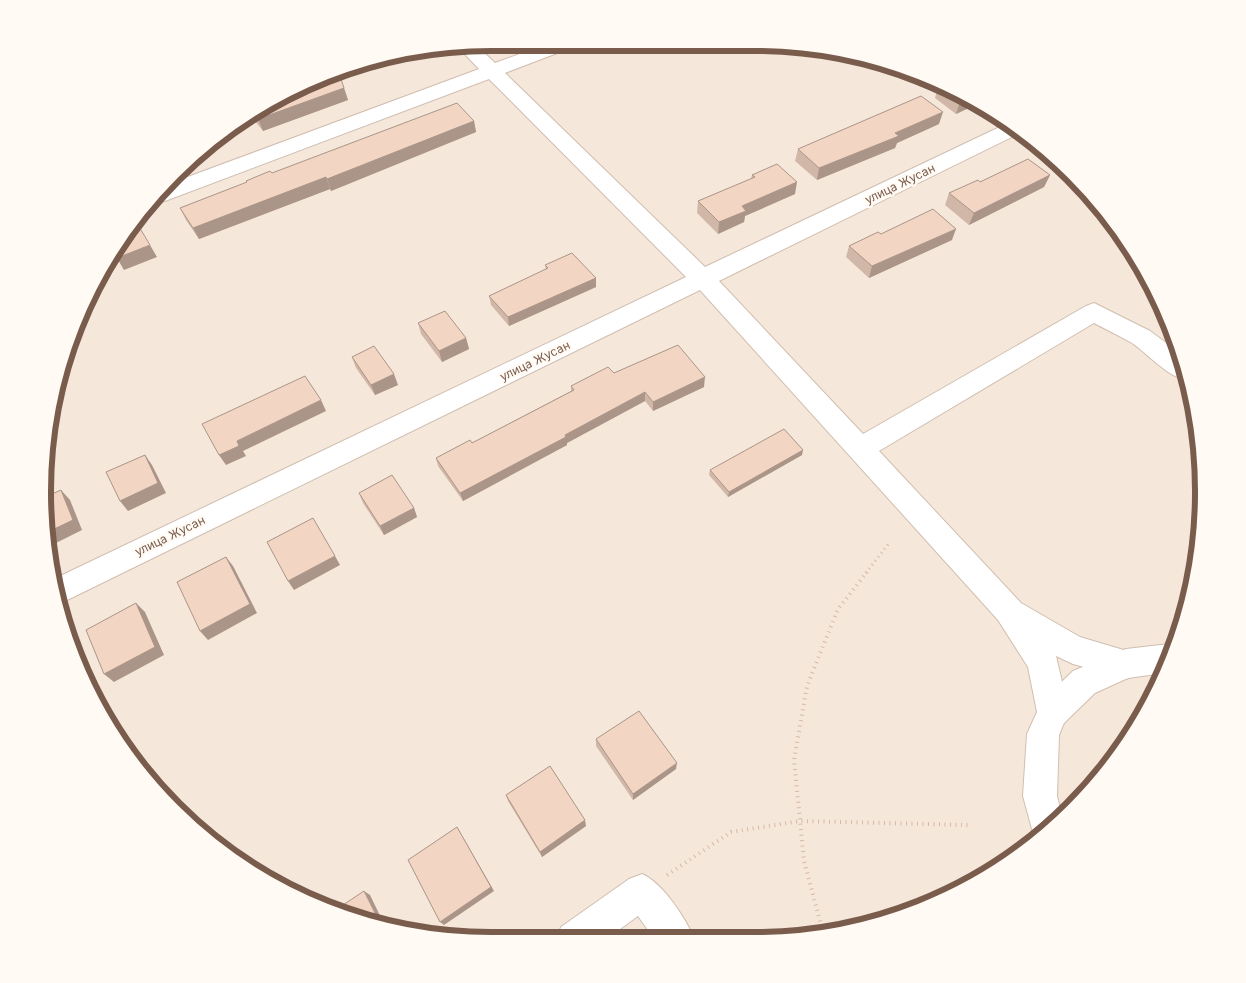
<svg xmlns="http://www.w3.org/2000/svg" width="1246" height="983" viewBox="0 0 1246 983" font-family="Inter,sans-serif">
	<style>
		.residential { fill: #f5e8da }
		.lines { fill: none; stroke-linecap: round; stroke-linejoin: round }
		.minor-casing { stroke: #d1beb0; stroke-width: 2 }
		.tertiary-casing { stroke: #d1beb0; stroke-width: 2 }
		.path-far1 { stroke: #d9b8a5; stroke-width: 3; stroke-dasharray: 1 4; stroke-linecap: butt }
		.path { stroke: #d9b8a5; stroke-width: 4; stroke-dasharray: 1 4.5; stroke-linecap: butt }
		.minor { fill: #fff; fill-rule: evenodd }
		.tertiary { fill: #fff; fill-rule: evenodd }
		.wall { fill: #d1b7a8 }
		.shaded-wall { fill: #aa9588 }
		.building { fill: #f3d5c3; stroke: #aa9588 }
		.labels { text-anchor: middle; stroke-width: 4.5; stroke-linejoin: round; paint-order: stroke }
		.street-label { font-size: 12px; fill: #7a5c4d; stroke: #fffaf3 }
		.rim { fill: none; stroke: #7a5c4d; stroke-width: 6 }
	</style>
	<rect width="100%" height="100%" fill="#fdf6ec"/>
	<path class="residential" d="M491,43H784L899,66L1028,135L1092,196L1143,267L1180,347L1200,433L1203,521L1188,607L1157,690L1111,765L1051,829L979,880L899,917L784,940H491L404,932L320,906L242,865L154,788L103,716L58,608L43,492L58,376L103,267L174,174L267,103L375,58Z"/>
	<g class="lines">
		<g class="minor-casing">
			<path id="minor" d="M550,43H575L573,47L505,73L705,267L1006,124L1022,132L719,281L863,434L1086,306L1094,303L1150,331L1181,354L1187,379C1171,380 1147,353 1132,343C1120,336 1107,330 1094,323L879,451L1021,603L1080,637L1137,654L1141,664L1137,674L1126,679L1073,664L1056,656L1069,712L1064,723L1053,727L1042,723L1037,712L1028,667L998,620L700,290L57,605L54,579L686,277L489,79L165,201L153,202L166,185L479,69L458,47L476,45L495,63Z
				M642,874C663,883 686,919 695,940H655L638,916L605,940H556L561,927L629,879Z"/>
		</g>
		<g class="tertiary-casing">
			<path id="tertiary" d="M1169,644L1174,645L1164,673L1128,678L1095,693L1064,723L1059,735L1057,796L1062,817L1035,840L1023,796L1027,734L1042,701L1073,671L1126,649Z"/>
		</g>
		<path class="path-far1" d="M866,573L889,543"/>
		<path class="path" d="M667,875L731,832L800,821L968,825
			M823,932L804,861L794,760L807,686L838,609L867,572"/>
		<use href="#minor" class="minor"/>
		<use href="#tertiary" class="tertiary"/>
	</g>
	<path class="wall" d="M667,43H706V45L680,54Z
		M938,87L973,106L956,114L935,98Z
		M344,88L348,100L263,131L250,115L267,103Z
		M474,121L476,132L331,191L330,189L199,239L186,220L180,208L247,183L246,181L272,173Z
		M939,124L897,143L895,148L817,180L795,161L798,149Z
		M1051,157L1074,178L1049,161Z
		M752,175L795,194L745,216L744,222L718,234L697,213L698,201L751,179Z
		M1050,175L1044,187L969,225L945,205L949,193Z
		M881,234L952,240L869,278L846,257L849,246Z
		M545,265L596,278V287L509,326L491,305L489,296L546,270Z
		M418,323L466,338L469,349L442,362L421,334Z
		M352,357L398,385L375,395L356,368Z
		M614,373L704,387L653,411L645,401L567,443V445L463,501L438,466L436,458L472,443L571,391V386Z
		M802,455L728,497L709,475L710,470Z
		M359,493L414,508L417,517L384,535L363,503Z
		M596,739L676,769L633,800L596,746Z
		M506,795L586,826L542,857L508,801Z"/>
	<path class="shaded-wall" d="M681,43H706V45L680,54Z
		M344,88L348,100L263,131L258,119Z
		M963,100L973,106L956,114L960,102Z
		M943,112L939,124L897,143L895,148L817,180L819,168L895,133Z
		M474,121L476,132L331,191L327,179Z
		M1050,175L1044,187L969,225L974,213Z
		M326,177L330,189L199,239L193,228Z
		M797,182L795,194L745,216L744,222L718,234L719,222L742,206Z
		M956,229L952,240L869,278L872,266Z
		M150,245L157,257L124,270L117,258Z
		M596,278V287L509,326L508,317Z
		M466,338L469,349L442,362L439,351Z
		M394,374L398,385L375,395L371,385Z
		M705,377L704,387L653,411V402Z
		M645,392V401L567,443V445L463,501L460,493L565,435Z
		M321,400L326,411L243,451L246,456L226,465L219,455L237,441Z
		M803,450L802,455L728,497L729,492Z
		M145,455L152,465L166,493L128,511L120,501Z
		M61,490L70,500L82,530L50,546L48,532Z
		M414,508L417,517L384,535L380,526Z
		M335,556L340,565L294,590L288,581Z
		M226,557L233,566L257,613L208,640L200,631Z
		M136,603L145,612L164,655L114,682L104,674Z
		M677,763L676,769L633,800V794Z
		M585,820L586,826L542,857L540,852Z
		M457,827L494,891L444,925L440,922Z
		M364,891L370,895L385,926L381,925Z"/>
	<path class="building" d="M339,73L344,88L258,119L253,113L267,103Z
		M945,91L963,100L960,102Z
		M921,96L943,112L895,133L899,136L819,168L798,149Z
		M457,103L474,121L327,179L326,177L193,228L180,208L247,182L246,181L270,171L272,173Z
		M1028,159L1050,175L974,213L949,193L978,180L980,182Z
		M777,164L797,182L742,206L746,211L719,222L698,201L755,177L752,175Z
		M933,209L956,229L872,266L849,246L878,232L881,234Z
		M138,225L150,245L117,258L114,253L134,226Z
		M572,253L596,278L508,317L489,296L548,268L545,265Z
		M445,311L466,338L439,351L418,323Z
		M678,345L705,377L653,402L645,392L565,435L566,437L460,493L436,458L470,440L472,443L574,390L571,386L608,367L614,373Z
		M374,346L394,374L371,385L352,357Z
		M305,376L321,400L237,441L239,446L219,455L202,424Z
		M784,429L803,450L729,492L710,470Z
		M145,455L158,483L120,501L106,472Z
		M392,475L414,508L380,526L359,493Z
		M61,490L73,520L48,532L43,498Z
		M313,518L335,556L288,581L267,542Z
		M226,557L250,604L200,631L177,582Z
		M136,603L155,647L104,674L86,630Z
		M639,711L677,763L633,794L596,739Z
		M550,766L585,820L540,852L506,795Z
		M457,827L491,887L440,922L408,860Z
		M364,891L381,925L334,911Z"/>
	<g class="labels">
		<g class="street-label">
			<text transform="translate(900 184) rotate(-26)" y="4">улица Жусан</text>
			<text transform="translate(535 361) rotate(-26)" y="4">улица Жусан</text>
			<text transform="translate(170 536) rotate(-26)" y="4">улица Жусан</text>
		</g>
	</g>
	<path d="M0 0H1246V983H0ZM491 51H755A440 440 0 0 1 1195 491V492A440 440 0 0 1 755 932H491A440 440 0 0 1 51 492V491A440 440 0 0 1 491 51Z" fill="#fffaf3" fill-rule="evenodd"/>
	<path class="rim" d="M491 51H755A440 440 0 0 1 1195 491V492A440 440 0 0 1 755 932H491A440 440 0 0 1 51 492V491A440 440 0 0 1 491 51Z"/>
</svg>
